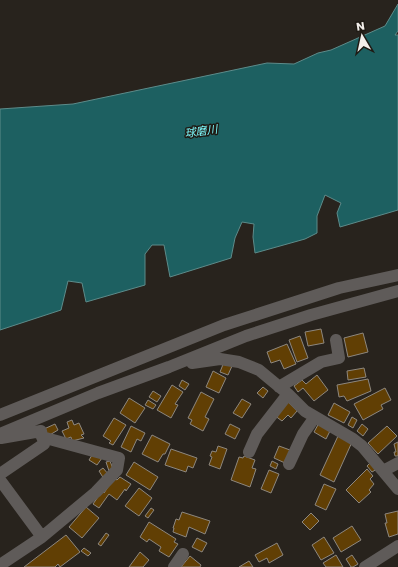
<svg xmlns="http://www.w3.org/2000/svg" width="398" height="567" viewBox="0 0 398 567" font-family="Poppins,'Noto Sans JP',sans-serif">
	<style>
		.water { fill: #1d6061; stroke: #5d8b8a }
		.building { fill: #613f04; stroke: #8d877f }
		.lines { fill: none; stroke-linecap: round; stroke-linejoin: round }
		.minor { stroke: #5f5b59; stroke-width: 12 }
		.labels { text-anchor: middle; stroke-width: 3; stroke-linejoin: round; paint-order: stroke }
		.water-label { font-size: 11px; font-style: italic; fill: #7dfafc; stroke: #1f1a14 }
	</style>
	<rect width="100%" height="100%" fill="#28231d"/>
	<path class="water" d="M398,4V31L395,35H398V210L340,227L337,213L341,203L325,195L317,216V233L305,239L255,253L253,237L254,224L242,222L235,238L231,258L170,277L164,245H152L145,254V285L86,302L82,283L68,281L61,310L0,330V109L73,104L267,63L294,64L318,53L331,50L385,26Z"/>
	<path class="building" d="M321,329L324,343L308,346L305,332Z
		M363,333L368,352L348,357L344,338Z
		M300,336L308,358L297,362L289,340Z
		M287,344L296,364L284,369L280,360L271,363L267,352Z
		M224,362L232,366L228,375L220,372Z
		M364,368L366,377L348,380L347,371Z
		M213,371L226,378L219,393L206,387Z
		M317,375L328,390L314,401L303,388L298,392L294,386L302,380L306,384Z
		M368,379L371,391L347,401L344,396L339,397L337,385Z
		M182,380L189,384L185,390L179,386Z
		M172,385L183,392L175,404L178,405L171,418L157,410Z
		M263,387L268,391L263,398L257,393Z
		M385,388L391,400L381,405L383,409L363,420L354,404Z
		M153,391L161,396L157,402L149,397Z
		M201,392L214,399L205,417L209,419L203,431L190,424L192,420L188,418Z
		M129,398L145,408L135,423L120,413Z
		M242,399L251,404L242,418L233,413Z
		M148,400L156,405L153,409L145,405Z
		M287,401L297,411L291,418L288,415L282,421L274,415Z
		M334,403L350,412L344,423L328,415Z
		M352,417L357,420L353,428L348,425Z
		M114,418L126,425L113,445L109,443L111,441L103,436Z
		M72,420L74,425L79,423L84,434L81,435L84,438L72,441L71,437L66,439L62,431L69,428L67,422Z
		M319,423L331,429L326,439L314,432Z
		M55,424L58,430L48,436L44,429Z
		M230,424L240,429L235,439L225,434Z
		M362,424L368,429L363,436L357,431Z
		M131,426L145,433L141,441L137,439L131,452L121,447Z
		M387,426L397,436L378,454L368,443Z
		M152,435L170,444L165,454H163L158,462L142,454Z
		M338,436L352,442L334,482L320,475Z
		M398,442V456H395L394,452H396L394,444Z
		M218,446L227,449L220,469L209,465L212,457L210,456L212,451L216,452Z
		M279,446L290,450L285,463L274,458Z
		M171,449L197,458L193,468L188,466L186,472L165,465Z
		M94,452L102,458L97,465L89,460Z
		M244,456L255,460L252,468L256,469L250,487L231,480L239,457L243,458Z
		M110,461L113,469L109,471L106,462Z
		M272,461L278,464L276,469L270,466Z
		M134,462L158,477L150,490L126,475Z
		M371,462L377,469L372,472L367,466Z
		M103,468L109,475L104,479L99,471Z
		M367,469L373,476L370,479L374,484L369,490L371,492L359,503L346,490Z
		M269,470L279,474L271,493L261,489Z
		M120,477L131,484L126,491L125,489L117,500L109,494L99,508L93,504L102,491L104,493L114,478L117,480Z
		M324,484L336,489L326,510L315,505Z
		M139,488L152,498L139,516L125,506Z
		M86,507L99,518L82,538L69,527Z
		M151,508L154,510L148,518L145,516Z
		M398,511V534L389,537L385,523H387L385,514Z
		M182,512L210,521L205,534L189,527L186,537L173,532L174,528H173L176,519L179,520Z
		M311,513L319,521L310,530L302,522Z
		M149,522L176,539L174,542L178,544L169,557L159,551L161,547L149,539L147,542L140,537Z
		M352,526L361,540L341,552L333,538Z
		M106,533L109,535L101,546L98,544Z
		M66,535L80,552L60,567L58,564L55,567H24Z
		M324,537L334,553L321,560L312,545Z
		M197,538L207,543L202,552L192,547Z
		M277,543L283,555L269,563L267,558L259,562L255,555Z
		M84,548L91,553L88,556L81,551Z
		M140,552L149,560L143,567H129Z
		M336,555L343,567H326L323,563Z
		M352,555L358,564L353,567H351L346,559Z
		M190,556L201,565L200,567H181Z
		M249,561L253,567H239Z"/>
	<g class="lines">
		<path class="minor" d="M192,363L220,359L239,362L259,370L288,394L305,411L353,439L362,446L398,489
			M279,387L321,362L339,358L336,340
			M0,415L224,325L339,288L398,275
			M0,434L98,393L169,367L246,336L311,315L398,291
			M42,437L119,458L117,470L96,492L42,537
			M249,452L257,434L288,394
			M289,464L303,434L315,417
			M383,471L398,463
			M0,474L44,444L41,431L1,438
			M0,480L42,537L0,565
			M174,567L183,554
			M365,567L398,546"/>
	</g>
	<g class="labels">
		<g class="water-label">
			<text transform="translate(201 131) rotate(-8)" y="4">球磨川</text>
		</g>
	</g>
	<g transform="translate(362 36) rotate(351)" stroke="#1f1a14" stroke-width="3" paint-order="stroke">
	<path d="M0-3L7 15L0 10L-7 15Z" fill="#f3efeb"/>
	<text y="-6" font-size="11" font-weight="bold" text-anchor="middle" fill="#f3efeb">N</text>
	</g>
</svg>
